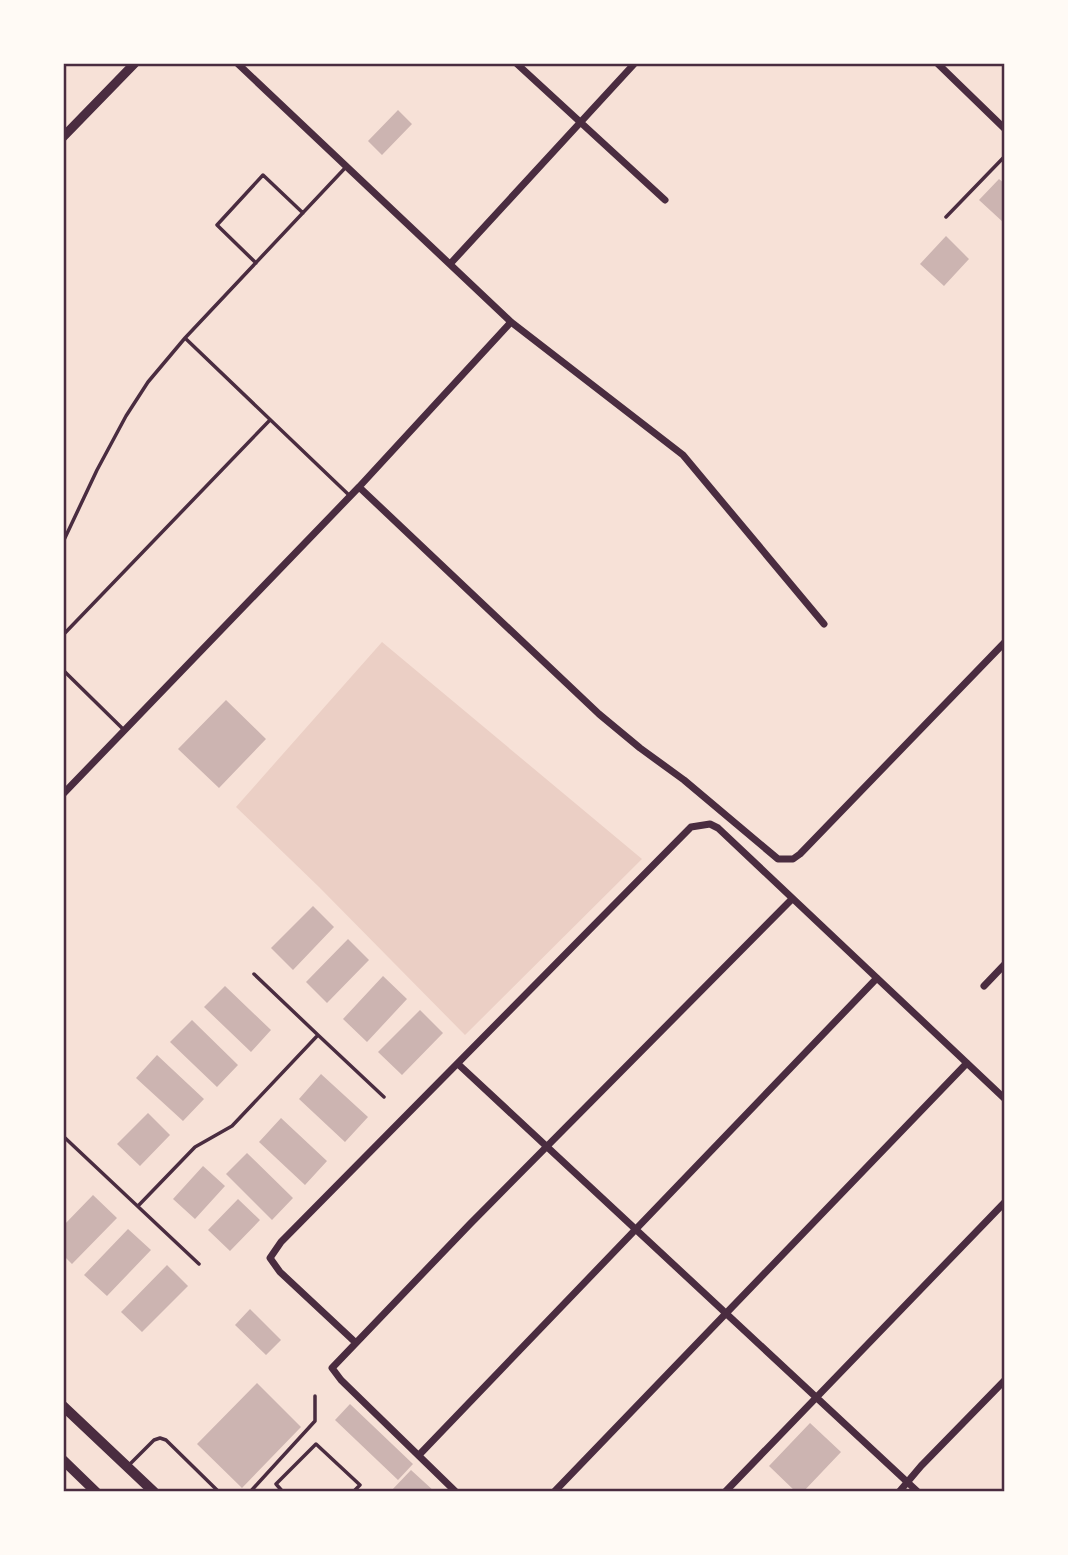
<svg xmlns="http://www.w3.org/2000/svg" width="1068" height="1555" viewBox="0 0 1068 1555" font-family="Barlow,sans-serif">
	<style>
		.green { fill: #ebcfc5 }
		.building { fill: #ccb4b1 }
		.lines { fill: none; stroke-linecap: round; stroke-linejoin: round }
		.service { stroke: #4a2c40; stroke-width: 3.5 }
		.minor { stroke: #4a2c40; stroke-width: 7 }
		.tertiary { stroke: #4a2c40; stroke-width: 9 }
		.primary { stroke: #4a2c40; stroke-width: 10 }
		.neatline { fill: none; stroke: #4a2c40; stroke-width: 2.5 }
	</style>
	<rect width="100%" height="100%" fill="#f7e1d7"/>
	<path class="green" d="M382,642L642,859L465,1035L319,887L236,807Z"/>
	<path class="building" d="M398,110L412,124L382,155L368,141Z
		M999,179L1005,184L1004,223L979,200Z
		M946,236L969,259L944,286L920,264Z
		M226,700L266,739L219,788L178,749Z
		M313,906L334,927L293,970L271,948Z
		M348,939L369,960L327,1003L306,982Z
		M383,976L407,999L367,1042L343,1019Z
		M225,986L271,1030L251,1052L204,1007Z
		M420,1010L443,1033L402,1075L378,1052Z
		M192,1020L238,1065L217,1087L170,1042Z
		M157,1055L204,1099L183,1121L136,1078Z
		M321,1074L368,1117L345,1142L299,1099Z
		M148,1113L170,1135L140,1166L117,1144Z
		M281,1118L327,1161L305,1185L259,1142Z
		M247,1153L293,1198L272,1220L226,1174Z
		M203,1166L225,1186L195,1219L173,1199Z
		M93,1195L117,1218L72,1264L63,1255V1226Z
		M238,1199L260,1220L230,1251L208,1230Z
		M128,1229L151,1250L107,1296L84,1275Z
		M167,1265L188,1286L142,1332L121,1312Z
		M250,1309L281,1340L266,1355L235,1325Z
		M257,1383L301,1427L242,1488L197,1444Z
		M350,1404L413,1464L398,1480L335,1420Z
		M810,1423L841,1452L803,1492H796L769,1466Z
		M411,1470L435,1492H390Z"/>
	<g class="lines">
		<path class="service" d="M946,217L1005,156
			M256,263L217,225L263,175L303,213
			M185,338L350,496
			M63,542L97,470L126,416L148,382L185,338L346,167
			M63,635L269,421
			M63,670L124,730
			M318,1035L384,1097
			M63,1136L199,1264
			M138,1206L195,1147L232,1126L318,1035L254,974
			M128,1466L154,1440L160,1438L166,1440L219,1492
			M250,1492L315,1421V1396
			M283,1492L276,1484L316,1444L360,1485L353,1492"/>
		<path class="minor" d="M237,63L511,322L683,455L824,624
			M516,63L665,200
			M937,63L1005,129
			M451,263L635,63
			M359,487L599,714L640,748L684,780L778,859H793L800,854L1005,642
			M63,794L359,487L511,322
			M984,986L1005,964
			M458,1064L918,1492
			M355,1342L280,1272L270,1258L281,1242L691,827L710,824L718,828L1005,1099
			M419,1455L877,978
			M456,1492L341,1380L332,1368L470,1224L792,899
			M554,1492L967,1063
			M725,1492L1005,1202
			M899,1492L921,1466L1005,1380"/>
		<path class="tertiary" d="M63,137L135,63"/>
		<path class="primary" d="M63,1406L154,1492
			M63,1460L96,1492"/>
	</g>
	<rect width="1068" height="1555" fill="none" stroke="#fffaf5" stroke-width="130"/>
	<rect x="65" y="65" width="938" height="1425" class="neatline"/>
</svg>
